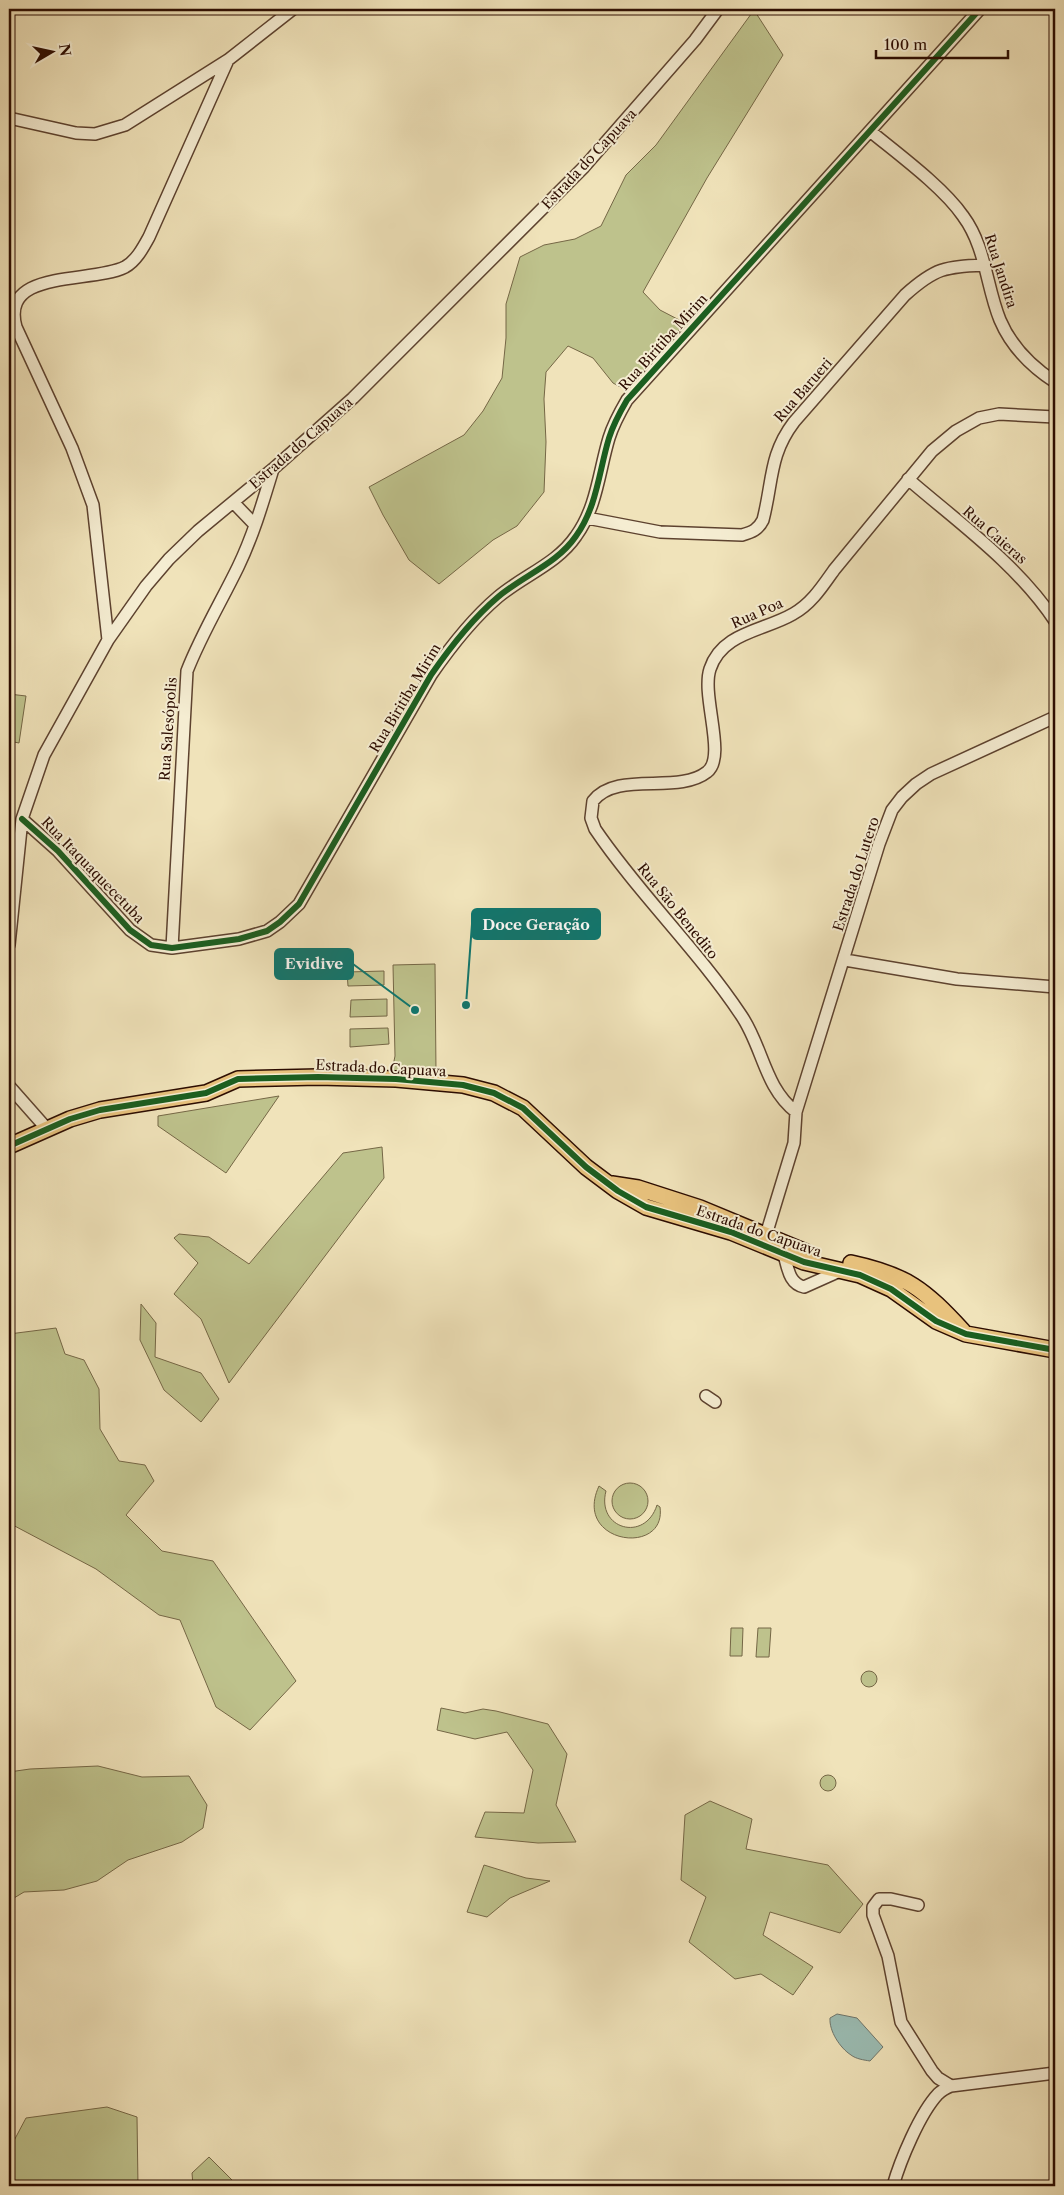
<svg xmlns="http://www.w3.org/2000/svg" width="1064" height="2195" viewBox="0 0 1064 2195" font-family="'Libre Caslon Text',serif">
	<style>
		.green { fill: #bec28c; stroke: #756746 }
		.water { fill: #9bbdb4; stroke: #6f766c }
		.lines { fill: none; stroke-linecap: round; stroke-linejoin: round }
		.minor-casing { stroke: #5d422f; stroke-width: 14 }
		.major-casing { stroke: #2c0c01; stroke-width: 18 }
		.minor { stroke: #f5edd2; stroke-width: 11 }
		.major { stroke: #e8c27d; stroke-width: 15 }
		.cycleway-casing { stroke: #f5edd2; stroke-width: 9 }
		.cycleway { stroke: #1b5e20; stroke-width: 6 }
		.labels { text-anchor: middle; stroke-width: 4; stroke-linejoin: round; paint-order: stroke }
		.street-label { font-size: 14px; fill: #2c0c01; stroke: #f5edd2 }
		.leader { fill: none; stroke: #0f766e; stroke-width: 2 }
		.callout-dot { fill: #0f766e; stroke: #f5edd2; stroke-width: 2 }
		.callout { fill: #0f766e; stroke: #0f766e; stroke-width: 2 }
		.callout-label { font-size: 15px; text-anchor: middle; font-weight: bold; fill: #fff }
	</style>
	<rect width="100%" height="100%" fill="#f0e3ba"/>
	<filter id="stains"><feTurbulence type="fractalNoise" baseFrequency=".004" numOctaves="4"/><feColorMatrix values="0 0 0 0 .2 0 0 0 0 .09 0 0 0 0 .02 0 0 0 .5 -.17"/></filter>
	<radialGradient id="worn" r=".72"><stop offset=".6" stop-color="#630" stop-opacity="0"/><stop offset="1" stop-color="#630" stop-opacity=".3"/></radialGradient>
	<path class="green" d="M754,10L783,55L707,178L643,292L660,310L685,323L626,390L613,383L593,358L568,346L546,372L544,399L546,442L544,492L517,526L493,540L439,584L409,560L383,515L369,487L464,435L483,411L502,378L506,338V304L520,257L544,245L575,239L601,226L626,175L656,145Z
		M9,694L26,696L19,743L9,741Z
		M435,964L436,1072L392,1071L395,1056L393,965Z
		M384,971V985L348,986L347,972Z
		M387,999V1016L350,1017L351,1000Z
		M388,1028L389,1044L350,1047V1029Z
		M279,1096L226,1173L158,1126V1116Z
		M382,1147L384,1178L229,1383L201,1319L174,1294L198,1263L174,1238L179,1234L209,1237L249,1264L343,1153Z
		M141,1304L156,1323L155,1357L201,1373L219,1399L201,1422L164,1390L140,1340Z
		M56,1328L65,1354L84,1360L99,1389L100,1429L119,1461L145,1465L154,1481L126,1515L162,1551L213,1561L296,1681L250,1730L216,1707L180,1620L159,1615L96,1569L9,1523V1334Z
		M612 1501a18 18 0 1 1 36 0a18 18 0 1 1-36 0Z
		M599,1486L606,1491C596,1529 645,1543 657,1505L660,1507C667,1557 572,1544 599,1486Z
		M731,1628H743L742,1656H730Z
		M758,1628H771L769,1657H756Z
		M861 1679a8 8 0 1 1 16 0a8 8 0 1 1-16 0Z
		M441,1708L465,1713L483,1709L496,1711L548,1724L567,1754L556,1805L576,1842L538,1843L475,1837L485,1812L524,1813L533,1770L507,1732L475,1739L437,1730Z
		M98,1766L142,1777L189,1776L207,1805L203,1828L182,1842L128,1860L97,1881L64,1890L24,1892L9,1901V1772L30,1769Z
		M820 1783a8 8 0 1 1 16 0a8 8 0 1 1-16 0Z
		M710,1801L752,1819L746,1849L828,1865L863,1904L840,1933L770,1912L763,1935L813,1967L793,1995L761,1974L735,1979L689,1942L706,1897L681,1880L685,1815Z
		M484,1865L526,1878L550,1881L510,1898L487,1917L467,1912Z
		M107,2107L137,2117L138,2186H9V2150L26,2118Z
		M209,2157L238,2186H193L192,2173Z
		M373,2182L388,2186H309Z"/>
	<path class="water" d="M837,2014L857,2018L883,2047L870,2061C864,2060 856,2059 851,2055C840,2048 829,2031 830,2018Z"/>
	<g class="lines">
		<g class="minor-casing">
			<path id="minor" d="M9,118L76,133L95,134L125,125L228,60L293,9
				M870,131C898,154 943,187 963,216C986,247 986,286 1000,320C1011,346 1032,367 1055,382
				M908,479C959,523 1017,564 1055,621
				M233,502L255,525
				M587,518L660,532L742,535C752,532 758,530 763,520C773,481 769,455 794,422L905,295C936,267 945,267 986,265
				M108,640L93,505L72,448L16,327C0,268 92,284 125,267C136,261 143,248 149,237L228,60
				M22,819L58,851L130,930L151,945L172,948L239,939L267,931L280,922L299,904L431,675C451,646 472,619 498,597C524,575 557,564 576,536C597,507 599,471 609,438C613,425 620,412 627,400L980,9
				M9,945L22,819L44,755L108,640L146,586L169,559L198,531L273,469L353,398L584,167L695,40L718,9
				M172,948L187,671C201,635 221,602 238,567C253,536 263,502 273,469
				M845,960L957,979L1055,987
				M9,1086L47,1129
				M796,1112C764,1087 763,1047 741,1015C697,949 639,894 595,829L591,818L593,801C617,770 678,795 707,772C727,757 701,696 710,669C722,632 764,631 793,614C811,604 822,587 834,570L932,451L956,431L979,418L999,414L1055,417
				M766,1235L794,1143L796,1112L879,844L892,810L902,797L916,784L931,774L1055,717
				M784,1255C788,1268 789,1284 804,1287L842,1270
				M706,1396L715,1402
				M918,1905L891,1899H879L873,1907V1915L888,1956L901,2022L932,2071L938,2078L951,2086
				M893,2186C900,2161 920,2113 938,2094C942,2090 946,2088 951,2086L1055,2073"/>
		</g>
		<g class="major-casing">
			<path id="major" d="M9,1146L70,1119L100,1110L206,1093L238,1079L318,1077L396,1079L463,1085L494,1093L523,1108L586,1167L618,1191L646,1207L731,1232L804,1262L860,1275L891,1289L936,1321L966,1334L1055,1350
				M612,1184L638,1188L700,1208L806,1252
				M851,1263C907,1275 924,1289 963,1331"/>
		</g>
		<use href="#minor" class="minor"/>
		<use href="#major" class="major"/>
		<g class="cycleway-casing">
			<path id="cycleway" d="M22,819L58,851L130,930L151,945L172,948L239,939L267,931L280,922L299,904L431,675C451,646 472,619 498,597C524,575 557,564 576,536C597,507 599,471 609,438C613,425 620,412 627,400L980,9
				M9,1146L70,1119L100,1110L206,1093L238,1079L318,1077L396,1079L463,1085L494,1093L523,1108L586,1167L618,1191L646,1207L731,1232L804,1262L860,1275L891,1289L936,1321L966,1334L1055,1350"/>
		</g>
		<use href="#cycleway" class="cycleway"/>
	</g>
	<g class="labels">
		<g class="street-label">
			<text transform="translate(589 159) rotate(-47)" y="5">Estrada do Capuava</text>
			<text transform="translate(1001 271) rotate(72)" y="5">Rua Jandira</text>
			<text transform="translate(663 342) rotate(-48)" y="5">Rua Biritiba Mirim</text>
			<text transform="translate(803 390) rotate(-49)" y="5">Rua Barueri</text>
			<text transform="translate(301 443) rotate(-41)" y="5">Estrada do Capuava</text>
			<text transform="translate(995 535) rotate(41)" y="5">Rua Caieras</text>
			<text transform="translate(757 613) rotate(-24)" y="5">Rua Poa</text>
			<text transform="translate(405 698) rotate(-59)" y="5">Rua Biritiba Mirim</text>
			<text transform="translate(168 729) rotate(-86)" y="5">Rua Salesópolis</text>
			<text transform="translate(93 870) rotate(46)" y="5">Rua Itaquaquecetuba</text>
			<text transform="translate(856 874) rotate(-72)" y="5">Estrada do Lutero</text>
			<text transform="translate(678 911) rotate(51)" y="5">Rua São Benedito</text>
			<text transform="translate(381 1068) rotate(3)" y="5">Estrada do Capuava</text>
			<text transform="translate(759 1231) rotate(19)" y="5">Estrada do Capuava</text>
		</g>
	</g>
	<path class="leader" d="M466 1005L472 924M415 1010L353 964"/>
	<g class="callout-dot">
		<circle cx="466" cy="1005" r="5"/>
		<circle cx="415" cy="1010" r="5"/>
	</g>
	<g class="callout">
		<rect x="472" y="909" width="128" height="30" rx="5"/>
		<rect x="275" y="949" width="78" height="30" rx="5"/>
	</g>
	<g class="callout-label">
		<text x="536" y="930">Doce Geração</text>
		<text x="314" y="969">Evidive</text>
	</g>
	<rect width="1064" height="2195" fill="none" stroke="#f0e3ba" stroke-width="30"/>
	<rect x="10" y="10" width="1044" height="2175" fill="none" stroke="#2c0c01" stroke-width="2.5"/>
	<rect x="15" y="15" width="1034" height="2165" fill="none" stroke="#2c0c01"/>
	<g transform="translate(52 52) rotate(81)" stroke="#f5edd2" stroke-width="4" paint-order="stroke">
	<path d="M0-4L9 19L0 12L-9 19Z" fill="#2c0c01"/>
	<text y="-8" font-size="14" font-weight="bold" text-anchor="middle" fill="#2c0c01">N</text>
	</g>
	<path d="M876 50v8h132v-8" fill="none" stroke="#2c0c01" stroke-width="2.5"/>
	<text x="884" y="50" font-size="15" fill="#2c0c01" stroke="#f5edd2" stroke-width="4" paint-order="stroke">100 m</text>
	<rect width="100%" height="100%" filter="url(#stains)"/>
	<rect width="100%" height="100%" fill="url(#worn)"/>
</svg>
